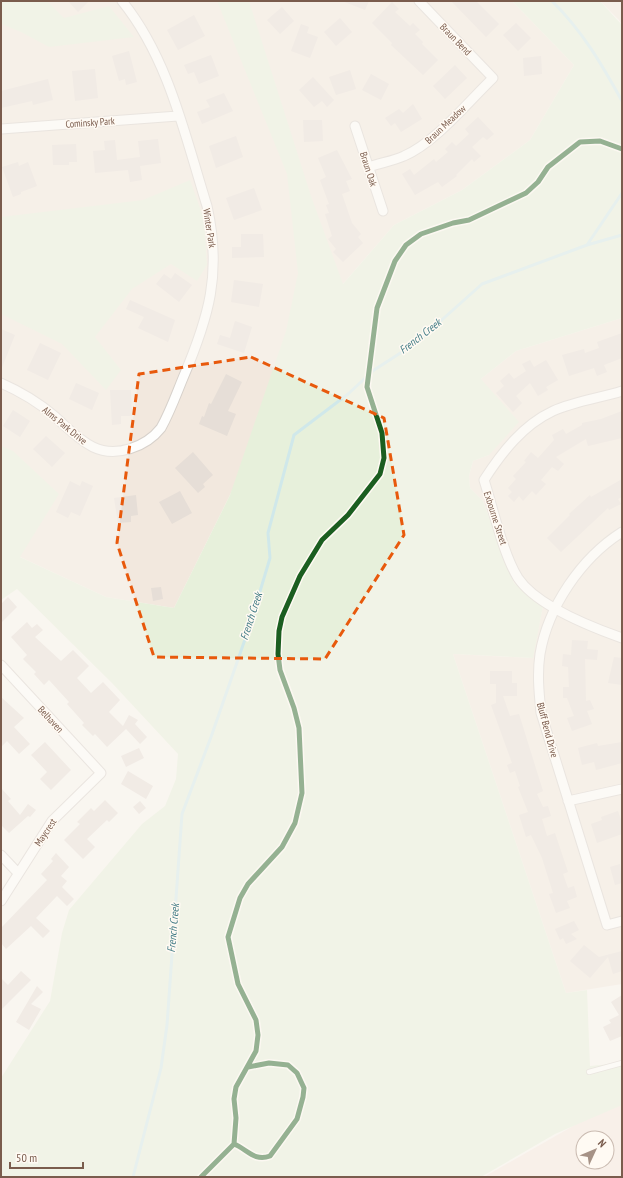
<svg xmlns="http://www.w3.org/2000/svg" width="623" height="1178" viewBox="0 0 623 1178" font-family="'PT Sans Narrow',sans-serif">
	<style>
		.residential { fill: #f2e8de }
		.commercial { fill: #f6e8e1; fill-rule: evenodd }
		.green { fill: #e7f0db }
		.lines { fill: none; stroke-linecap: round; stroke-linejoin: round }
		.stream { stroke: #d0e8ea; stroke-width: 3 }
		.building { fill: #e6ded7 }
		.lane-casing { stroke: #d7d1cb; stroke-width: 6 }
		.street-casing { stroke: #d7d1cb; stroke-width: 11 }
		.lane { stroke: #fefefd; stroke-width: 4.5 }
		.street { stroke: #fefefd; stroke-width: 9 }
		.cycleway-casing { stroke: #fffaf3; stroke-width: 8 }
		.cycleway { stroke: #1b5e20; stroke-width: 5 }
		.marked { fill: none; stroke: #e8590c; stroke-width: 3; stroke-dasharray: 8 5; stroke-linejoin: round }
		.labels { text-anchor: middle; stroke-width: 3; stroke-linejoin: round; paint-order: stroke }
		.street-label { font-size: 10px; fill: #7a5c4d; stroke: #fffaf3 }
		.water-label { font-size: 11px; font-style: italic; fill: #437c86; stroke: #fffaf3 }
	</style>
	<rect width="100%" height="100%" fill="#f9f5f0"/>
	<path class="residential" d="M1,1H512L574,65L530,140L462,190L394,225L342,285L332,289L174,608L106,597L1,548Z
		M600,1H622V25L619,20Z
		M622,318V984L566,993L453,654L532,658L543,606L514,583L483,501L470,488L469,476L473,461L489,455L481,379L516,351Z"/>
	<path class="commercial" d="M622,1098V1177H484ZM583,1138H607V1162H583Z"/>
	<path class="green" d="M1,1H47L64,18L109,6L134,37L49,47L21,32L1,24Z
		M217,1H249L311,196L343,284L394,225L462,190L530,140L574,65L512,1H600L622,25V318L516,351L481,379L519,422L489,455L473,461L469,476L470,488L483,501L514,583L543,606L533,658L453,654L566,993L587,990L590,1066L622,1063V1105L555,1134L481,1177H1V1078L50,1001L62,933L69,910L142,824L165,806L176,779L178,754L112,683L17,589L1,600V446L13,451L59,494L20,557L106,597L174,608L230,495L286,331L298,273L287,174Z
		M190,180L204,219L207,265L197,281L171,264L132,289L95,337L121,370L106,390L62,344L1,314V217L143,200Z"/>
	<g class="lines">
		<path class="stream" d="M552,1C583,32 601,63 622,101
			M587,245L622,193
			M133,1177L161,1068L167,1025L182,814L211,737L250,625L270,558L268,533L294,435L348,394L374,370L416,343L482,284L587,245L622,235"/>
	</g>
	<path class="building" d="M68,1H89L78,12Z
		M342,1H369L365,10Z
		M451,1H476L499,24L486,37Z
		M392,2L399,9L395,12L410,26L413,23L420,30L415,34L423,42L422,44L438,60L423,75L391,45L392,43L372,23Z
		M282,7L294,21L280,34L267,20Z
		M194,15L205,36L178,50L167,30Z
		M340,18L352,32L336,46L324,32Z
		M516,23L531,38L518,51L503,35Z
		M301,24L309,27L307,33L318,37L310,58L291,51Z
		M129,51L137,82L126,85L125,79L119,81L112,56Z
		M211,55L219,76L199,84L194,72L188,74L184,65Z
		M541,56L542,74L524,76L523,58Z
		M455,65L467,78L445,99L433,86Z
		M95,69L98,98L75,101L72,71Z
		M350,70L356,89L336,95L329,77Z
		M371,74L389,84L381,100L362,90Z
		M313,77L334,100L327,107L322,101L314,107L299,90Z
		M48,79L53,100L33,105L32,101L1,108V91Z
		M224,93L233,111L202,124L197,112L210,107L206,100Z
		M413,104L422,119L401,132L395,123L391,126L385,118L399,109L403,113Z
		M478,117L494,134L487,140L483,137L472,147L481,156L474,162L472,159L456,175L457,176L442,187L438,182L415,195L402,174L410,169L414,175L434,159L436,162L448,152L445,149L452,142L456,146L469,134L465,129Z
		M303,120H322L323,141L304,142Z
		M236,136L243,157L216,168L209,146Z
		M158,139L161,163L140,166L142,180L130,182L128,170L95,173L93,151L105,150L104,141L115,140L117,160L140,157L138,141Z
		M76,144L77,162H69V165H53L52,145Z
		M337,150L352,179L346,181L350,191L342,194L352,223L361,234L358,237L363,243L343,262L333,252L336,249L328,239L332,236L325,214L329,213L326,205L329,204L320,180L326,177L318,158Z
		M18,162L19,166L28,162L37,186L21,192V194L13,197L2,167Z
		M254,188L262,210L234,220L226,198Z
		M241,234H263L264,257L232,258V247H241Z
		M175,273L192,285L179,302L156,284L164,274L171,279Z
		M234,280L263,284L259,307L231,302Z
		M130,300L175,320L168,342L138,328L144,317L126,309Z
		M235,321L252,327L244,353L217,344L220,335L230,338Z
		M1,329L15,335L1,370Z
		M622,333V358L604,365L607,372L597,376L594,368L569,376L562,355L584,349L585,353L599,348L597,342Z
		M40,343L61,353L48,380L27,370Z
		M530,360L534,367L546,360L558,380L546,387L548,390L538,396L530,383L516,396L522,403L513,412L496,393L504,386L500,381L509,373L514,379L526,371L522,364Z
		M226,374L242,382L228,411L236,414L227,436L199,424L202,416L204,417L209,403L211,404Z
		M76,383L99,393L92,410L69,399Z
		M110,390H131L132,416H121V424L112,425Z
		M13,410L30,421L20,437L3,426Z
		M622,411V438L588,446L586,439L556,457L564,464L558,471L552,467L541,480L546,484L536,495L532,491L523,501L519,496L514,502L508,496L512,492L508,488L516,479L513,476L526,462L524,461L531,452L538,458L554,440L552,435L563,429L566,434L582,425V423L601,419Z
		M46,436L65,453L52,467L33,449Z
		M193,452L213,475L203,484L205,487L198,493L175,468Z
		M622,479V497L618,499L621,504L609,510L608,508L561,552L547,538L570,515L569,514L590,495L591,497Z
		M70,481L80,486L82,481L93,486L80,516L71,512L68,518L56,512Z
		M180,491L192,513L172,524L159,502Z
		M136,495L138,515L131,516V522L118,523L114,498Z
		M161,587L163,599L153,601L151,588Z
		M8,597L17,607L1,623V604Z
		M27,622L32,628L37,624L43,630L35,637L61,661L73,650L89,666L77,678L91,693L103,682L120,700L109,712L123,726L129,715L138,720L135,724L147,737L140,744L126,729L107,747L95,734L93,736L82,725L84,723L67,704L69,702L49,680L44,685L34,674L36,672L23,659L27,655L11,637Z
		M572,640L588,641L587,649L598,650L597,660L585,659L586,701L590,700L594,709L587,711L592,724L572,731L567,718L574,716L567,698H563V687H569L568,667L562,666L563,654L571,655Z
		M614,657L622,658V685L608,683Z
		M490,671H512V683H517V696H503L510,716L519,714L543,791L537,794L543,807L548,806L551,816L542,819L547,836L555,833L568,872L563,874L568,888L574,886L577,897L567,901L570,908L556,913L549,894L553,893L542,858L531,835L526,837L519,815L528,812L518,787L520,786L515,771L510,773L507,765L512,763L491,705L496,703V684H490Z
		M1,697L24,718L14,727L30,744L19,754L7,741L1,747Z
		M45,742L71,770L51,790L40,779L47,772L31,755Z
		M622,742V763L596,770L594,762L582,765L578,748L597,743L598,746Z
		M139,748L144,758L126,767L121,756Z
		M128,771L153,786L146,799L121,784Z
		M1,788L11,799L8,801L20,815L28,804L36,810L30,817L28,816L9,833L1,825Z
		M105,800L118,813L109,822L107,820L87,839L95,847L83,859L64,840L80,824L77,822L91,808L94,811Z
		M140,801L146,808L139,814L133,807Z
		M618,811L622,823V834L597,843L591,824L602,820L601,817Z
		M56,853L69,867L61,876L67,881L62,887L74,899L67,906L57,896L36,918L50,931L43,938L31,926L6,949L1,943V928L47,880L41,874L53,861L51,859Z
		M620,864L622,883L615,885L610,867Z
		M574,921L579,930L571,934L577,939L566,944L563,938L560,940L555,929Z
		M584,945L599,957L622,951V971L613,974L608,957L590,978L570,961Z
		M21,971L31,980L1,1010V978L8,985Z
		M37,986L43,992L31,1004L41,1009L29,1030L16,1022Z
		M622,995V1036L610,1041L603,1027L611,1023L609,1020L619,1015L611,1002Z"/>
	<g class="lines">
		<g class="lane-casing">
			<path id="lane" d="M589,1072L622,1063"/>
		</g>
		<g class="street-casing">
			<path id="street" d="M355,126L383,211
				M1,129L178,116
				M369,167C380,163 393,161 404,156C435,143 468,102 493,78L419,1
				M1,383C19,391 38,402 53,415C66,426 77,439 93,447C116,458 146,447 161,428C170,412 176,395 183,378C209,317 222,273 207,206C185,136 169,59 122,1
				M622,391C600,398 575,401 553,411C523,425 502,452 484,480C493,508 503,554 518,578C536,605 591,627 622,638
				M622,532C581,558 548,607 540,654C537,674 539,693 541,713L607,925L622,921
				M1,665L101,773L52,821L1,901
				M568,801L622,789
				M1,855L18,873"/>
		</g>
		<use href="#lane" class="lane"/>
		<use href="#street" class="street"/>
		<g class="cycleway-casing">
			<path id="cycleway" d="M234,1144C247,1149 254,1162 270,1156L297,1119L303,1097L304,1088L297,1073L288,1065L269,1063L248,1067
				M201,1177L234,1144L236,1118L234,1099L236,1087L256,1051L258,1035L256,1020L238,984L228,937L240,898L248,884L282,847L295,823L302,793L299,728L294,708L280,670L278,654L279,631L282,617L300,576L322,540L348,515L380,474L384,458L382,433L367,387L377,308L395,261L406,245L421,234L453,223L469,220L526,193L538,182L548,167L580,142L600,141L622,149"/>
		</g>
		<use href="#cycleway" class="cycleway"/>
	</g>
	<path d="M0 0H623V1178H0ZM251,357L384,418L404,535L325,659L154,657L117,543L139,374Z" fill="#f9f5f0" fill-opacity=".55" fill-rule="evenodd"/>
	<path class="marked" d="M251,357L384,418L404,535L325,659L154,657L117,543L139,374Z"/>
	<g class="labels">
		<g class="street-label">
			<text transform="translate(456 39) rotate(46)" y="4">Braun Bend</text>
			<text transform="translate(90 122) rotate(-4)" y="4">Cominsky Park</text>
			<text transform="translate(445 124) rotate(-43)" y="4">Braun Meadow</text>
			<text transform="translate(369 169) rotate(72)" y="4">Braun Oak</text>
			<text transform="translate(210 228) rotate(81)" y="4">Winter Park</text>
			<text transform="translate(65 425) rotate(39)" y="4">Alms Park Drive</text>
			<text transform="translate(496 518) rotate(72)" y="4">Exbourne Street</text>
			<text transform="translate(51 719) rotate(47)" y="4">Belhaven</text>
			<text transform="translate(548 730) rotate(75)" y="4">Bluff Bend Drive</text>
			<text transform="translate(45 832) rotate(-56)" y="4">Maycrest</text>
		</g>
		<g class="water-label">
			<text transform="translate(420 336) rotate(-38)" y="4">French Creek</text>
			<text transform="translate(251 616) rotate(-72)" y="4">French Creek</text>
			<text transform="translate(173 928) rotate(-85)" y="4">French Creek</text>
		</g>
	</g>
	<rect width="623" height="1178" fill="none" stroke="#7a5c4d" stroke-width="4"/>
	<g transform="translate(595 1150) rotate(46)"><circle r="19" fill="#fffaf3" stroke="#cabbb1"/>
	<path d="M0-3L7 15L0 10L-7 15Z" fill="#a69286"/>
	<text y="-6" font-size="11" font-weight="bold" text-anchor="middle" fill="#7a5c4d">N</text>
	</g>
	<path d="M10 1162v6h73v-6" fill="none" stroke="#7a5c4d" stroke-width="2"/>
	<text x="16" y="1162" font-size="12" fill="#7a5c4d" stroke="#fffaf3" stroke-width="3" paint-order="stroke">50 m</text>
</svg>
